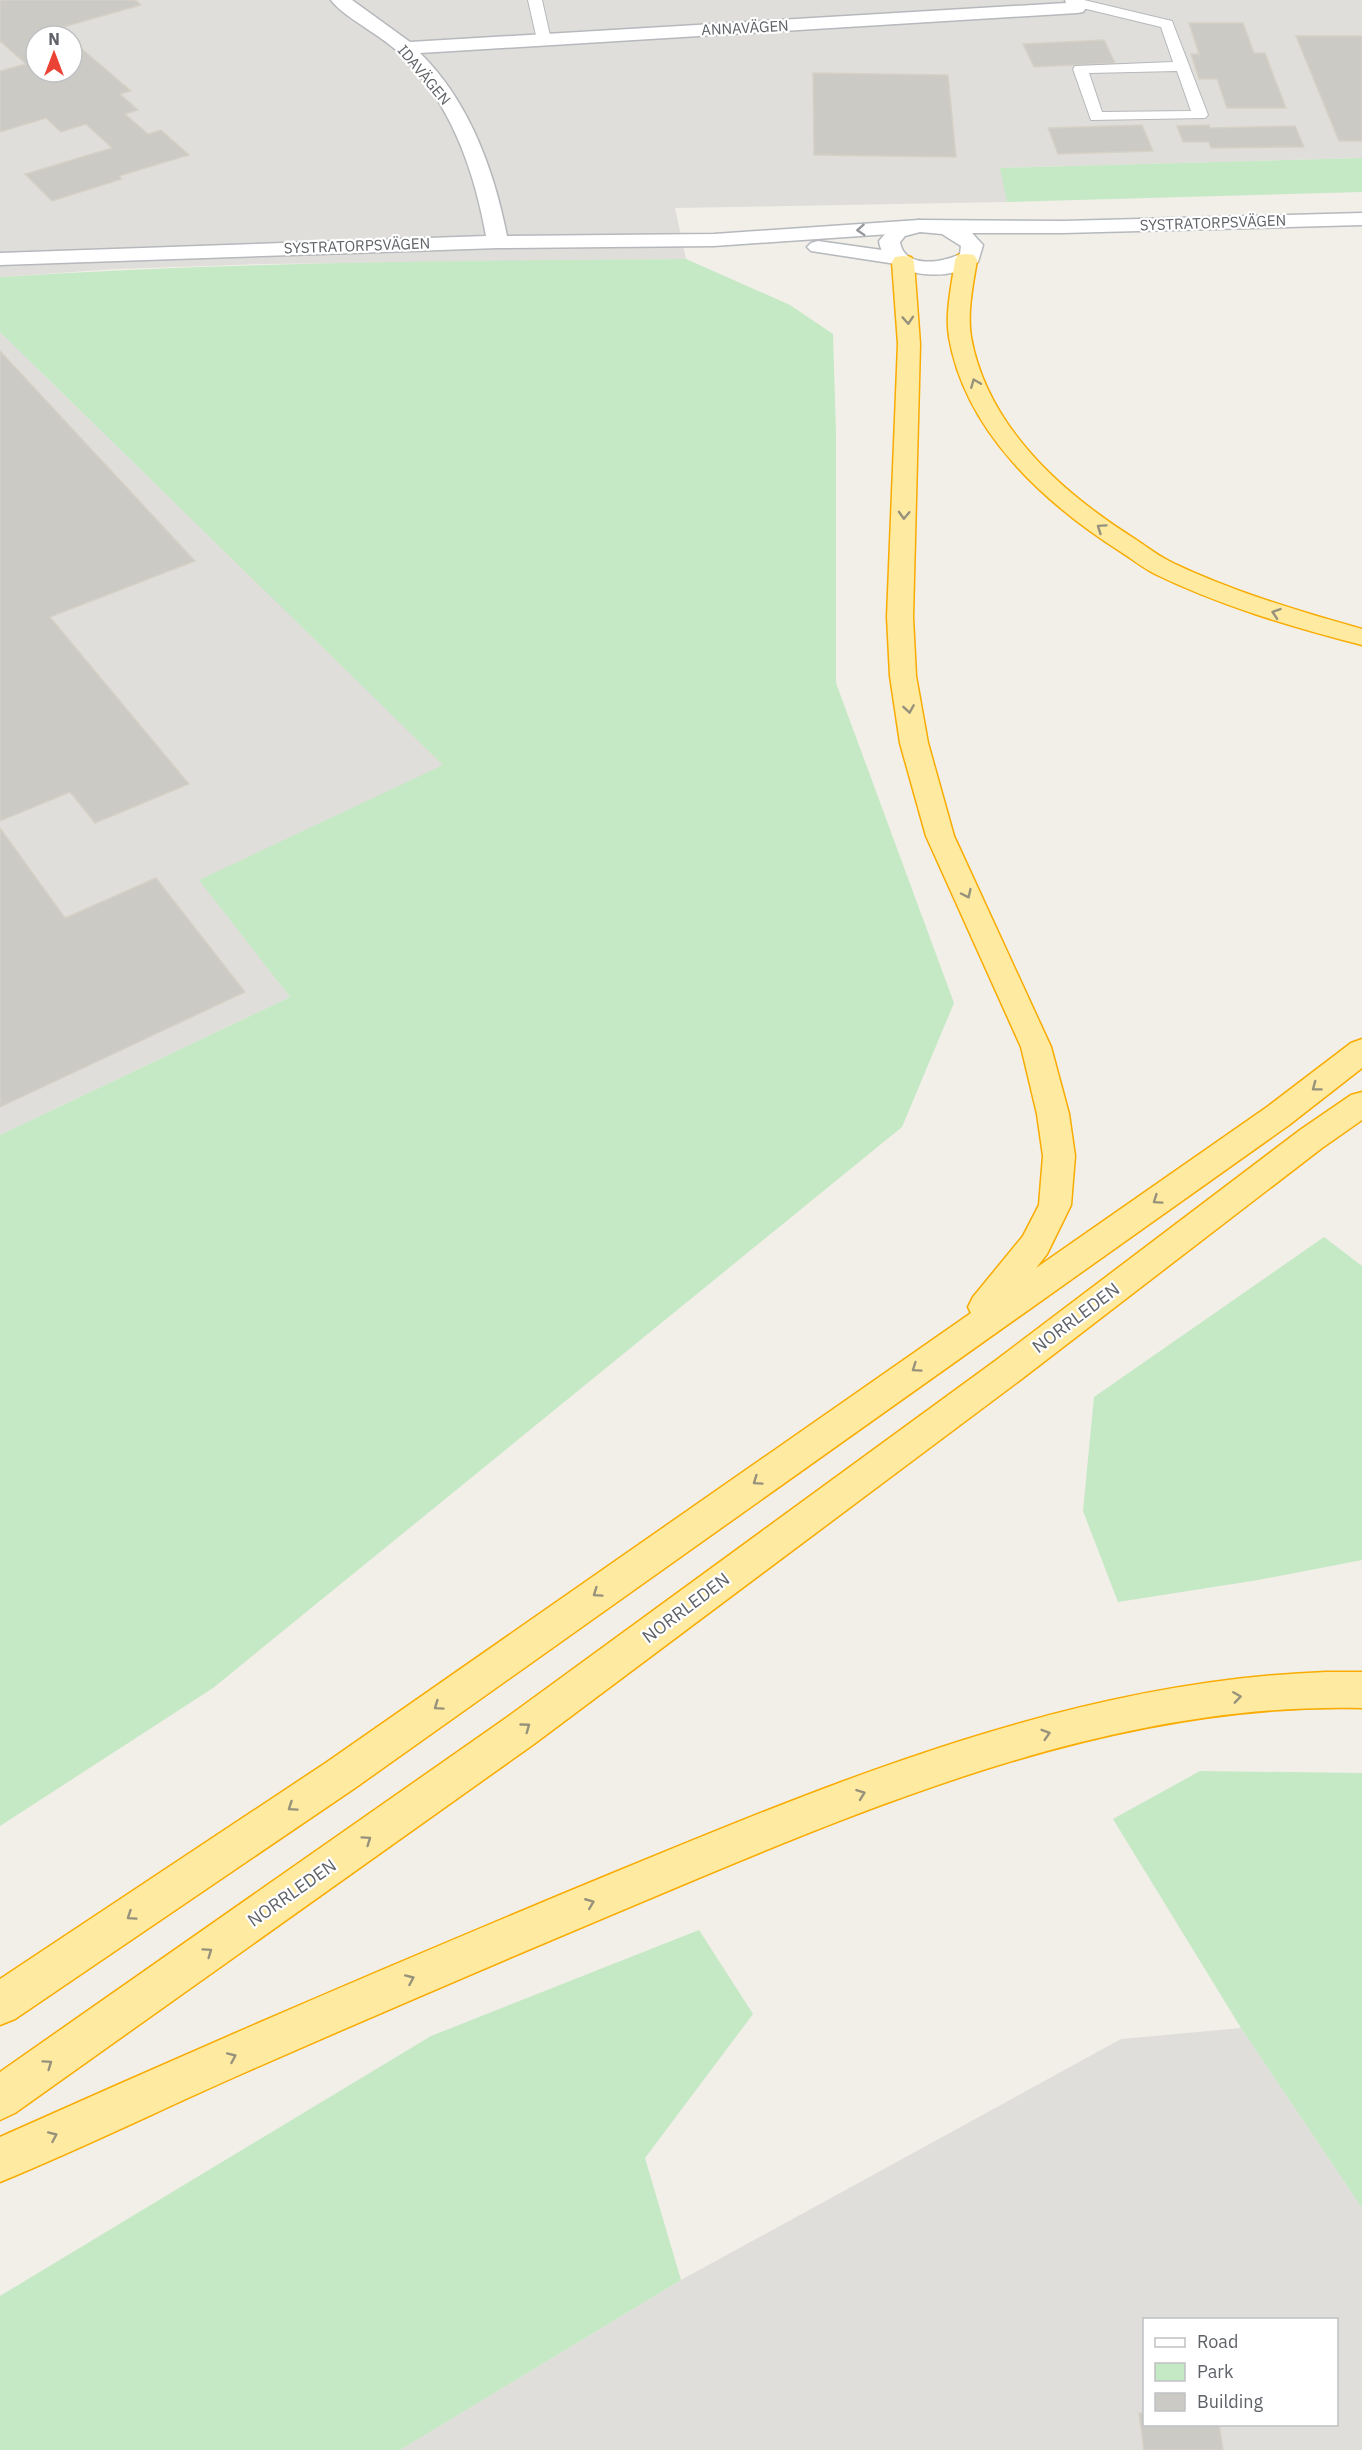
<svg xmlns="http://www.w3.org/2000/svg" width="1362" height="2450" viewBox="0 0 1362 2450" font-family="'IBM Plex Sans',sans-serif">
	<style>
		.industrial { fill: #e0deda; fill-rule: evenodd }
		.green { fill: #c5e8c5 }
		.building { fill: #cccac5; stroke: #d6d1c6; stroke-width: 1.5 }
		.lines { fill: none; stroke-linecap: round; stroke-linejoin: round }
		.service-casing { stroke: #b5b8bc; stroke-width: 2 }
		.minor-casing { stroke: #b5b8bc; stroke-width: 3 }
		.tertiary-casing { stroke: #b5b8bc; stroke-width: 3 }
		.trunk-casing { stroke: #f9ab00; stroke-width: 3 }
		.service { fill: #fff; fill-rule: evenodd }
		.minor { fill: #fff; fill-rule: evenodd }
		.tertiary { fill: #fff; fill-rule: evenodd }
		.trunk { fill: #feeaa1; fill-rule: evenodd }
		.oneway { stroke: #979a9d }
		.oneway2 { stroke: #97927c }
		.labels { text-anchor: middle; stroke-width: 4.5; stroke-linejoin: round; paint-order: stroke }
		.far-street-label { font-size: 15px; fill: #5f6368; stroke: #fff }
		.street-label { font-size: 18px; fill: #5f6368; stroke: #fff }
	</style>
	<rect width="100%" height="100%" fill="#f1efe8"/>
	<path class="industrial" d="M0,0H1362V158L1001,168L1007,202L675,208L686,259L264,264L117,269L0,277ZM36,36H72V72H36Z
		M0,332L444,765L200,880L290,997L0,1135Z
		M1241,2028L1362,2208V2450H400L681,2280L1121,2039ZM1144,2320H1336V2424H1144Z"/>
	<path class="green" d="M1362,158V192L1007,202L1000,168Z
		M686,259L790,305L833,334L836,434V683L954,1003L902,1127L213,1688L0,1826V1135L290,997L199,880L443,765L0,332V277C228,262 457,261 686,259Z
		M1324,1237L1362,1266V1560L1258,1580L1118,1602L1083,1511L1094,1397Z
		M1200,1771L1362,1773V2208L1241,2028L1113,1819Z
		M699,1930L753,2014L645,2158L681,2280L400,2450H0V2296L431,2036Z"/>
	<path class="building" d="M0,0H135L141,5L49,31L55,36H36V72H72V51L82,49L131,91L120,94L138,110L125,114L148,134L161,130L189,155L119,176L122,179L52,201L25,174L112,148L86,124L61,132L46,118L0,132V71L26,64L0,41Z
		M1189,23H1243L1254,53H1265L1286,108H1227L1217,79H1199L1191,54H1199Z
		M1296,36H1362V141H1339Z
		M1104,40L1115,63L1034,67L1023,44Z
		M813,73L948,75L956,157L814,155Z
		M1142,125L1153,151L1058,154L1048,128Z
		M1209,125L1210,128L1295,126L1304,147L1211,148L1209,142H1183L1177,126Z
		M0,351L195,561L50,617L189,784L95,823L70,792L0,821Z
		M0,828L65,918L156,878L245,992L0,1107Z
		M1139,2413H1144V2424H1219L1223,2450H1144Z"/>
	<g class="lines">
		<g class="service-casing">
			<path id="service" d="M528,0H542L551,40L549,43H539L537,40Z
				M1069,0H1084L1172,21L1208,115L1205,118L1091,120L1073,69L1075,66L1173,62L1161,27L1070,5ZM1177,71L1191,111L1102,112L1089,73Z"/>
		</g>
		<g class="minor-casing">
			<path id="minor" d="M331,0H352L410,42L1066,3L1065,0H1083L1086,8L1083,12L1077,13L420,53C469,101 494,170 507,236L714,234L919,220L926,222L929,226L926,230L919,232L714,246L498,248L0,265V253L486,236C474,168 449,98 396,50C380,35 341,15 331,0Z
				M818,241L896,252L904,253L907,258L904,263L896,264L811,251L807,247L811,243Z"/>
		</g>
		<g class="tertiary-casing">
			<path id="tertiary" d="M1362,213V225L1063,233H972L983,245L978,262C971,265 964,270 956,272C930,279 883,273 879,241L890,228L919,220L1063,221ZM920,232L942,234L961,246L960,254C943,263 904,269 900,242L905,236Z"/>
		</g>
		<g class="trunk-casing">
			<path id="trunk" d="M966,254L974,255L977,260C973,285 967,312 971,337C987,426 1062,493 1135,539C1147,547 1160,557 1173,563C1234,592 1298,611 1362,629V645C1292,627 1221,606 1155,574C1143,568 1132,559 1121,552C1044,503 965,431 949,337C945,312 952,285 955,260L958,255Z
				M903,256L911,257L914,262L920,344L913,617L916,676L928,743L954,836L1051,1047L1069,1114L1075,1156L1071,1205L1047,1254L1036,1268L1267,1107L1351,1043L1362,1039V1068L1289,1125L355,1788L15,2019L0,2025V1979L327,1762L971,1313L968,1307L973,1297L1023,1236L1039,1205L1043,1156L1037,1114L1021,1047L926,836L900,743L890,676L887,617L898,344L892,262L895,257Z
				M1362,1092V1120L1322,1148L1019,1381L534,1744L15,2113L0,2120V2072L506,1718L995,1361L1300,1130L1351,1095Z
				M1326,1672H1362V1708C1123,1702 892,1797 675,1888C532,1948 389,2009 246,2072C164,2108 83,2148 0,2182V2137C203,2046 407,1958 613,1873C841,1779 1076,1681 1326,1672Z"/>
		</g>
		<use href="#service" class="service"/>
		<use href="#minor" class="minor"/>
		<use href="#tertiary" class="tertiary"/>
		<use href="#trunk" class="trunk"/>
	</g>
	<defs><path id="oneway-chevron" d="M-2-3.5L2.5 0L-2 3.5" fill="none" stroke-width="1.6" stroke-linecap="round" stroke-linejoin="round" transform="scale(1.5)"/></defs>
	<use class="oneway" href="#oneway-chevron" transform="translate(861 230) rotate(176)"/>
	<g class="oneway2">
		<use href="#oneway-chevron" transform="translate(908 320) rotate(86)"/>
		<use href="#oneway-chevron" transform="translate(975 383) rotate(-112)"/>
		<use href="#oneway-chevron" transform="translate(904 515) rotate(92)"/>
		<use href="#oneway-chevron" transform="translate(1101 528) rotate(-146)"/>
		<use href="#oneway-chevron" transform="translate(1276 613) rotate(-161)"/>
		<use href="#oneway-chevron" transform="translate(909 709) rotate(81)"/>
		<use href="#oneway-chevron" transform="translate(967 894) rotate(65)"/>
		<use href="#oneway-chevron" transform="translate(1316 1087) rotate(143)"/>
		<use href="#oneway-chevron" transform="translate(1157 1200) rotate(145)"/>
		<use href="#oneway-chevron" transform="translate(916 1368) rotate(145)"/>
		<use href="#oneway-chevron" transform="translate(757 1481) rotate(145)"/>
		<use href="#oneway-chevron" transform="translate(597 1593) rotate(145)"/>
		<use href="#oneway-chevron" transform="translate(1237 1697) rotate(-8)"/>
		<use href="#oneway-chevron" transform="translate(438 1706) rotate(145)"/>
		<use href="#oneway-chevron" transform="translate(526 1727) rotate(-36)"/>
		<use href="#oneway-chevron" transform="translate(1046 1734) rotate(-17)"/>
		<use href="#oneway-chevron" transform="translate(861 1794) rotate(-20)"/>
		<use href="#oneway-chevron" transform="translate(292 1807) rotate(146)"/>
		<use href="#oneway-chevron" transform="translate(367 1840) rotate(-35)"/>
		<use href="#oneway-chevron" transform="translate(590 1903) rotate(-22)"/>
		<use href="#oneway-chevron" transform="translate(131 1916) rotate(146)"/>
		<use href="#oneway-chevron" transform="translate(208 1952) rotate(-35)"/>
		<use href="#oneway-chevron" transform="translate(410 1979) rotate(-24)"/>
		<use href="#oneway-chevron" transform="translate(232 2057) rotate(-24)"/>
		<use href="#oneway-chevron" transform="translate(48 2064) rotate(-35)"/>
		<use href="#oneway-chevron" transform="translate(53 2136) rotate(-24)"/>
	</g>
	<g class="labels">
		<g class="far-street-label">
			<text transform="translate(745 28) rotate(-3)" y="5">ANNAVÄGEN</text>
			<text transform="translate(424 75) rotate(50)" y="5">IDAVÄGEN</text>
			<text transform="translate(1213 223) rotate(-2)" y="5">SYSTRATORPSVÄGEN</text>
			<text transform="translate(357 246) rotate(-2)" y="5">SYSTRATORPSVÄGEN</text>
		</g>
		<g class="street-label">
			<text transform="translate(1076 1318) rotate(-37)" y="6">NORRLEDEN</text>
			<text transform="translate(686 1608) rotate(-37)" y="6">NORRLEDEN</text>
			<text transform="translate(292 1893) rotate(-35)" y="6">NORRLEDEN</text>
		</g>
	</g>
	<rect x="1143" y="2318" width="195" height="108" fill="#ffffff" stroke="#bfc1c3" stroke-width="1.5"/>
	<rect x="1155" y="2338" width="30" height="9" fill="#ffffff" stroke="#bfc1c3" stroke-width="1.5"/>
	<text x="1197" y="2348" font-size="18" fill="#5f6368">Road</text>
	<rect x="1155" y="2363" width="30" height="18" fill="#c5e8c5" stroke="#bfc1c3" stroke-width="1.5"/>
	<text x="1197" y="2378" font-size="18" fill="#5f6368">Park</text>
	<rect x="1155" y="2393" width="30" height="18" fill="#cccac5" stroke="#bfc1c3" stroke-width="1.5"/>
	<text x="1197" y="2408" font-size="18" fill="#5f6368">Building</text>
	<g transform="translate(54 54)"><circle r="28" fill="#ffffff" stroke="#bfc1c3" stroke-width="1.5"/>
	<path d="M0-4.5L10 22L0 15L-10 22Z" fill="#ea4335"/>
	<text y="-9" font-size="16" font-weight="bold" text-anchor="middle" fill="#5f6368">N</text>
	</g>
</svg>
